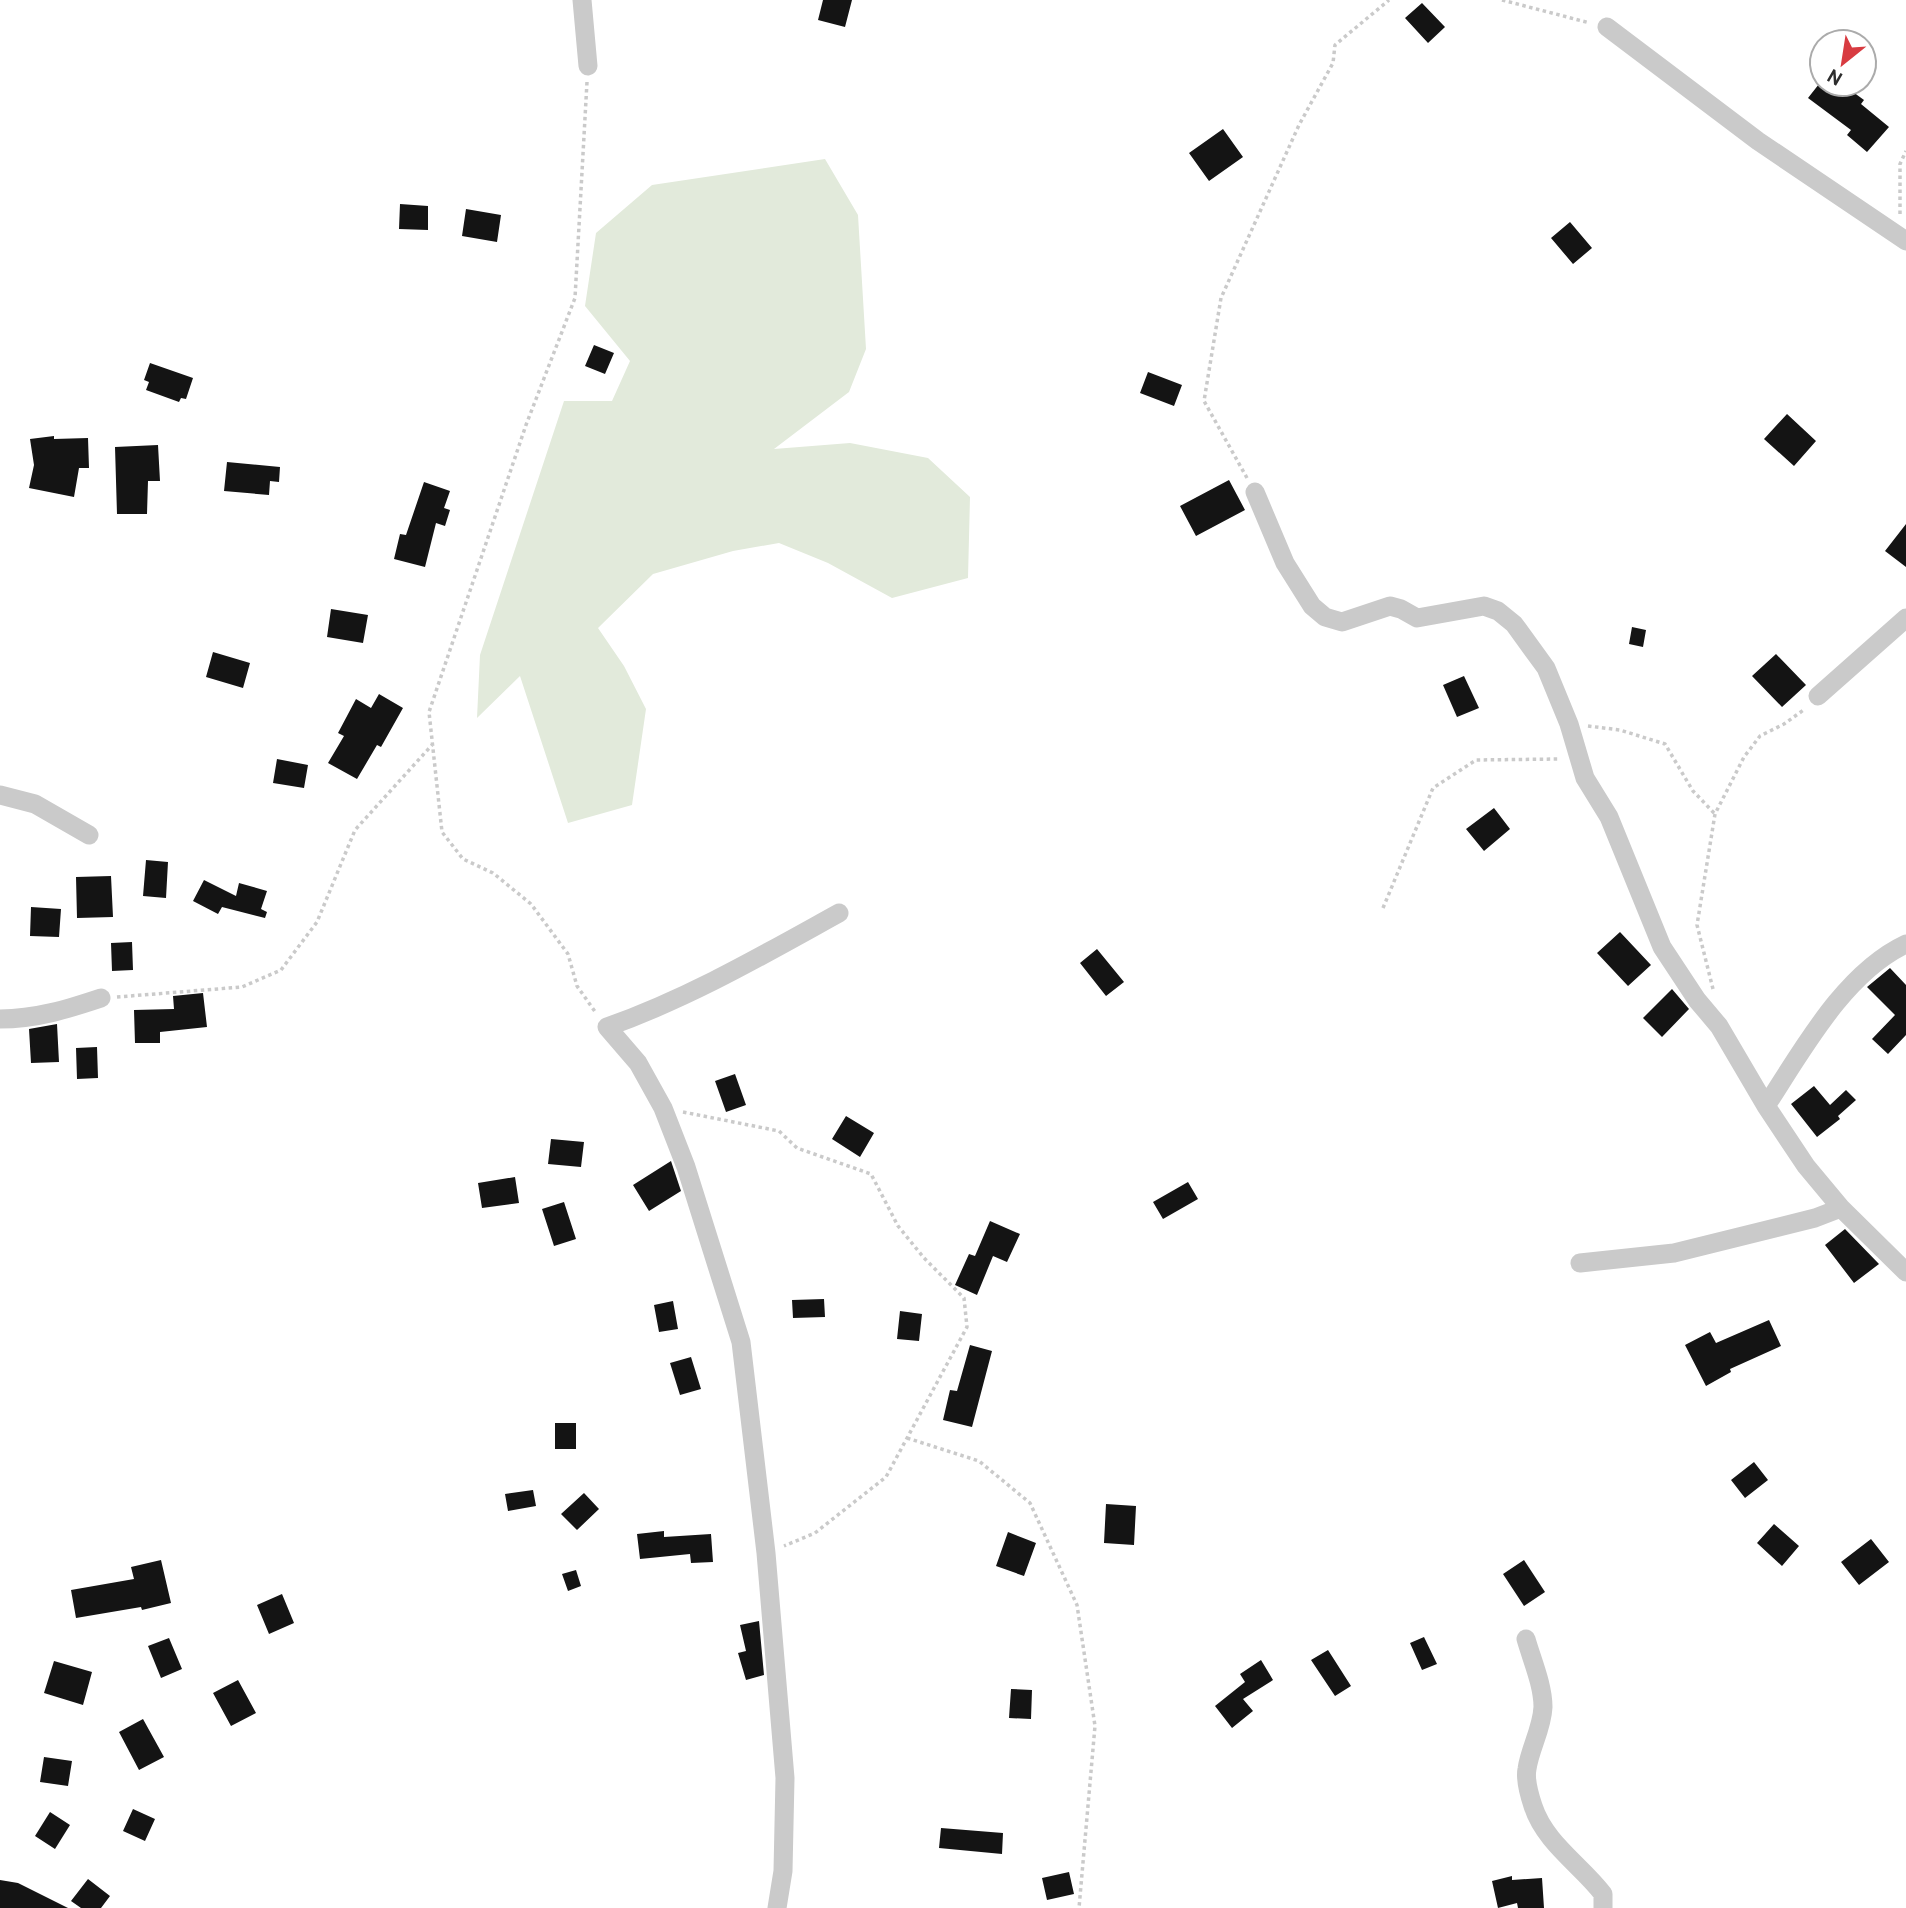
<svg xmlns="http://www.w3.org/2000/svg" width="1906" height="1908" viewBox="0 0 1906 1908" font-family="Overpass,sans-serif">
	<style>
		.green { fill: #e2eadb }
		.building { fill: #141414 }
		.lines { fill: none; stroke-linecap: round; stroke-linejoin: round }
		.path { stroke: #cacaca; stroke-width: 3.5; stroke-dasharray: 3.5 3.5; stroke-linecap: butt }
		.minor { stroke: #cacaca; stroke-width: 19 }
	</style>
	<rect width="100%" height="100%" fill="#fff"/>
	<path class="green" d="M825,159L858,215L866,349L849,392L774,449L850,443L928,458L970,497L968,578L892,598L828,563L779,543L733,551L653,574L598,628L624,666L646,709L632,805L568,823L520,676L477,718L480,655L564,401H612L630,361L585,306L596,233L652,185Z"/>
	<path class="building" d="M823,0H852L845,27L818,20Z
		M1422,3L1445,27L1428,43L1405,18Z
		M1819,84H1842L1864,100L1861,104L1889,127L1867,152L1847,135L1851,130L1808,98Z
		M1223,129L1243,157L1209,181L1189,153Z
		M400,204L428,206V230L399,229Z
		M466,209L501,215L497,242L462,236Z
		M1570,222L1592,248L1573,264L1551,238Z
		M594,345L614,353L605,374L585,366Z
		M150,363L193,378L186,399L181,398L179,402L146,390L149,382L144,380Z
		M1148,372L1182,385L1174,406L1140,393Z
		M1787,414L1816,441L1794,466L1764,439Z
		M54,436V439L88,438L89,468H79L74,497L29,488L34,465L30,439Z
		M158,445L160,481H148L147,514H117L115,447Z
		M227,462L280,467L279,482L270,481L269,495L224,491Z
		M1229,480L1245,510L1196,536L1180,506Z
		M424,482L450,491L444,508L450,510L445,526L436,523L425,567L394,559L400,534L406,535Z
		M1906,524V567L1885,551Z
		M331,609L368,615L363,643L327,637Z
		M1632,627L1646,630L1643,647L1629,644Z
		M213,652L250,663L243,688L206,677Z
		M1776,654L1806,685L1782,707L1752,676Z
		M1464,676L1479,708L1457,717L1443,685Z
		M379,694L403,708L381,747L377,745L357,779L328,763L344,736L338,733L356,699L371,708Z
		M277,759L308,765L304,788L273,783Z
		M1494,808L1510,829L1484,851L1466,829Z
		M146,860L168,862L166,898L143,896Z
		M111,876L113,917L77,918L76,877Z
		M204,880L236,896L239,883L267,891L261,909L267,912L265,918L222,907L218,914L193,901Z
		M31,907L61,909L59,937L30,936Z
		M1620,932L1651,965L1628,986L1597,953Z
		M132,942L133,970L112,971L111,943Z
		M1097,949L1124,982L1106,996L1080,963Z
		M1890,968L1906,985V1035L1888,1054L1872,1039L1895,1015L1867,987Z
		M1672,989L1689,1009L1662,1037L1643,1018Z
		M203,993L207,1027L160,1032V1043H135L134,1010L174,1009L173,996Z
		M57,1024L59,1062L31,1063L29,1029Z
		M97,1047L98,1078L77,1079L76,1048Z
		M735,1074L746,1105L726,1112L715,1081Z
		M1814,1086L1830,1105L1846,1090L1856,1100L1838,1116L1840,1119L1817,1137L1791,1104Z
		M846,1116L874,1133L860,1157L832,1139Z
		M551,1139L584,1142L581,1167L548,1164Z
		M671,1161L681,1191L649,1211L633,1185Z
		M515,1177L519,1203L482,1208L478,1183Z
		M1188,1182L1198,1199L1163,1219L1153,1202Z
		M564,1202L576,1239L554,1246L542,1209Z
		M990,1221L1020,1234L1007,1262L993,1256L977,1295L955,1285L969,1254L975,1256Z
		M1845,1229L1879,1264L1854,1283L1825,1245Z
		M824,1299L825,1317L793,1318L792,1300Z
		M673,1301L678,1329L659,1332L654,1305Z
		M900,1311L922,1314L919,1341L897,1339Z
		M1769,1320L1781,1346L1730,1369L1731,1372L1706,1386L1685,1345L1710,1332L1716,1343Z
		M970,1345L992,1351L972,1427L943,1420L950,1390L957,1391Z
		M691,1357L701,1389L680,1395L670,1363Z
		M555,1423H576V1449H555Z
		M1754,1462L1768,1480L1745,1498L1731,1480Z
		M533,1490L536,1506L508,1511L505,1494Z
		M584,1493L599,1509L577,1530L561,1514Z
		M1106,1504L1136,1506L1134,1545L1104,1543Z
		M1774,1524L1799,1546L1782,1566L1757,1543Z
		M664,1531V1537L711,1534L713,1562L691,1563L690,1554L640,1559L637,1534Z
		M1008,1532L1036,1543L1024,1576L996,1566Z
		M1871,1539L1889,1562L1859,1585L1841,1562Z
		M161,1560L171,1603L142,1610L141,1607L76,1618L71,1590L134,1579L131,1567Z
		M1524,1560L1545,1592L1524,1606L1503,1574Z
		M576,1570L581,1586L568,1591L562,1574Z
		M282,1594L294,1623L269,1634L257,1605Z
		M759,1621L764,1675L746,1680L738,1653L746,1651L740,1625Z
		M1424,1637L1437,1664L1422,1670L1410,1643Z
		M169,1638L182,1669L161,1678L148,1646Z
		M1328,1650L1351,1686L1335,1696L1311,1660Z
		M1261,1660L1273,1680L1243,1699L1253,1711L1232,1728L1215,1706L1245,1682L1240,1674Z
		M54,1661L92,1672L83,1705L44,1693Z
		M238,1680L256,1713L231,1726L213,1693Z
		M1011,1689L1032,1690L1031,1719L1009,1718Z
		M143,1719L164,1757L139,1770L119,1732Z
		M44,1757L72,1761L68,1786L40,1782Z
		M133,1809L155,1819L145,1841L123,1831Z
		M50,1812L70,1825L55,1849L35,1836Z
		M941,1828L1003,1833L1002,1854L939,1848Z
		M1069,1872L1074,1894L1047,1900L1042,1878Z
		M1512,1876V1880L1542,1878L1544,1908H1518L1517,1903L1498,1908L1492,1881Z
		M88,1879L110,1896L101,1908H81L71,1901Z
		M0,1880L18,1883L68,1908H0Z"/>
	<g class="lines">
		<path class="path" d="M1502,0L1590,23
			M587,82L575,298L526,425L429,712L442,832L463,859L493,873L531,904L568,954L577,986L596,1013
			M1900,214V164L1906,151
			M1247,478L1204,401L1221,298L1299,125L1333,63L1335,45L1389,0
			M1588,726L1620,730L1665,744L1693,791L1715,814
			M1383,908L1433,788L1476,760L1559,759
			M1713,989L1697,925L1715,814L1744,757L1760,736L1784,724L1805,709
			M117,997L242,987L281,970L317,922L355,830L432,745
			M683,1112L779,1131L797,1148L871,1174L898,1226L924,1258L964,1298L967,1327L886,1477L815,1533L784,1546
			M907,1438L979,1461L1030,1503L1077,1605L1095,1726L1079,1908"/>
		<path class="minor" d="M582,0L588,66
			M1607,27L1758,141L1906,241
			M1255,492L1285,563L1312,606L1325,617L1342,622L1390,606L1401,609L1417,618L1484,606L1498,611L1514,624L1546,668L1569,724L1585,778L1609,817L1662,947L1697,1000L1719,1026L1766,1106L1806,1166L1841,1208L1906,1272
			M1818,696L1906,618
			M0,795L35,804L89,835
			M0,1019C36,1019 68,1009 101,998
			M1766,1106C1802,1051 1844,973 1906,944
			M1580,1263L1674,1253L1815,1218L1841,1208
			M1526,1639C1532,1660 1543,1685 1543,1707C1542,1729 1530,1748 1527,1769C1525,1779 1530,1797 1533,1806C1545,1843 1581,1865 1603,1894V1908
			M777,1908L783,1871L785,1778L766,1553L741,1342L686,1167L663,1108L638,1063L607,1027C689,998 763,955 839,913"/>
	</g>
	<g transform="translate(1843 63) rotate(210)"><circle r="33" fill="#ffffff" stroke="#ababab" stroke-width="2"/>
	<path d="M0-5L12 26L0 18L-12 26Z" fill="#d83b41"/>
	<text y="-10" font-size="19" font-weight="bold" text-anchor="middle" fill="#2d2d2d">N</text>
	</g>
</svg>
